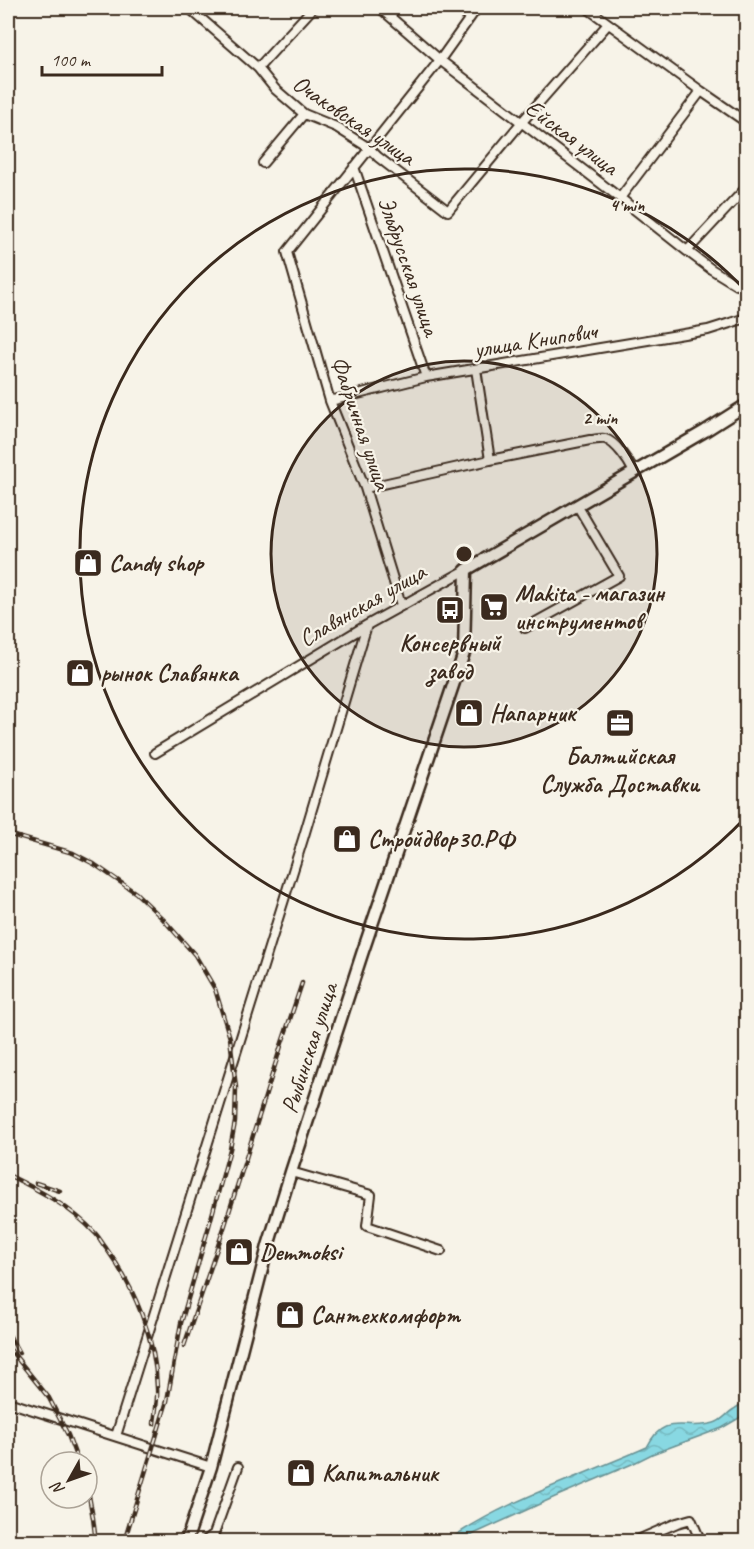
<svg xmlns="http://www.w3.org/2000/svg" width="754" height="1549" viewBox="0 0 754 1549" font-family="Caveat,sans-serif">
	<style>
		.water { fill: url(#water-waves); stroke: #699294; stroke-width: 1.5 }
		.lines { fill: none; stroke-linecap: round; stroke-linejoin: round }
		.minor-casing { stroke: #3b2a1e; stroke-width: 12 }
		.secondary-casing { stroke: #3b2a1e; stroke-width: 15 }
		.minor { stroke: #f7f3e8; stroke-width: 8 }
		.secondary { stroke: #f7f3e8; stroke-width: 10 }
		.rail-casing { stroke: #3b2a1e; stroke-width: 4.5 }
		.rail { stroke: #f7f3e8; stroke-width: 2; stroke-dasharray: 7; stroke-linecap: butt }
		.ring { fill: none; stroke: #3b2a1e; stroke-width: 3 }
		.labels { text-anchor: middle; stroke-width: 4.5; stroke-linejoin: round; paint-order: stroke }
		.street-label { font-size: 24px; fill: #3b2a1e; stroke: #f7f3e8 }
		.poi-label { font-size: 24px; font-weight: bold; fill: #3b2a1e; stroke: #f7f3e8; text-anchor: start }
		.centre { fill: #3b2a1e; stroke: #f7f3e8; stroke-width: 3 }
		.ring-label { font-size: 18px; text-anchor: middle; font-weight: bold; fill: #3b2a1e; stroke: #f7f3e8; stroke-width: 4.5; stroke-linejoin: round; paint-order: stroke }
	</style>
	<defs>
		<pattern id="water-waves" width="16" height="10" patternUnits="userSpaceOnUse" patternTransform="scale(1.5)"><rect width="16" height="10" fill="#88d8e2"/><path d="M0 5q4-4 8 0t8 0" fill="none" stroke="#76bac1"/></pattern>
	</defs>
	<rect width="100%" height="100%" fill="#f7f3e8"/>
	<filter id="ink" filterUnits="userSpaceOnUse"><feTurbulence type="fractalNoise" baseFrequency=".0167" numOctaves="2"/><feDisplacementMap in="SourceGraphic" scale="12" xChannelSelector="R" yChannelSelector="G"/><feConvolveMatrix kernelMatrix="1 2 1 2 8 2 1 2 1" color-interpolation-filters="sRGB"/></filter>
	<g filter="url(#ink)">
		<path class="water" d="M746,1402V1414L722,1428L652,1454L632,1464L555,1497L476,1533L461,1541H447C507,1499 580,1477 647,1447C665,1411 685,1432 714,1423C722,1421 727,1413 734,1409C738,1406 742,1404 746,1402Z"/>
		<g class="lines">
			<g class="minor-casing">
				<path id="minor" d="M189,8L258,68L275,89L304,114L336,127L369,148L378,157L448,211L521,123L608,24
					M380,8L440,60L620,198L687,251L711,269L737,285L746,287
					M587,8L701,91L746,122
					M258,68L313,8
					M263,163L304,114
					M354,167L426,377
					M620,198L701,91
					M687,251L746,188
					M476,369L490,460
					M330,401L426,377L708,330L746,318
					M365,488L490,460L590,440C594,440 601,438 605,439C616,442 629,462 634,472
					M401,605L365,488L330,401L287,252L440,60L477,8
					M525,628L619,576L577,505
					M155,753L367,625L466,570
					M291,1172L371,1195L367,1226L441,1251
					M8,1402L211,1467
					M116,1436L303,839L367,625
					M204,1542L214,1534L238,1467
					M633,1542L677,1523L691,1519L701,1542"/>
			</g>
			<g class="secondary-casing">
				<path id="secondary" d="M186,1542L211,1467L268,1246L291,1172L362,954L464,653L466,570L705,431L746,405"/>
			</g>
			<use href="#minor" class="minor"/>
			<use href="#secondary" class="secondary"/>
			<g class="rail-casing">
				<path id="rail" d="M8,834L73,853L94,864L136,893L163,919L195,955L215,989L230,1038L236,1087L235,1122L230,1149L209,1226L181,1323L167,1401L124,1542
					M8,1175C39,1190 71,1207 95,1233C99,1237 102,1243 106,1248C134,1287 156,1339 157,1388C158,1400 155,1412 154,1424
					M36,1183L60,1191
					M8,1333L19,1353
					M184,1346L224,1228L281,1046L302,983
					M8,1347L49,1398L68,1435L78,1462
					M87,1485L93,1518L96,1542"/>
			</g>
			<use href="#rail" class="rail"/>
		</g>
	</g>
	<circle cx="464" cy="554" r="193" fill="#3b2a1e" fill-opacity=".12"/>
	<g class="ring">
		<circle cx="464" cy="554" r="193"/>
		<path d="M746 817A385 385 0 1 1 746 291"/>
	</g>
	<defs>
		<g id="shop-square" transform="scale(1.5)"><rect x="-9" y="-9" width="18" height="18" rx="4" fill="#3b2a1e" stroke="#f7f3e8"/><path d="M-5-2.5h2.3a2.7 3.5 0 0 1 5.4 0H5L5.5 6h-11ZM-1.5-2.5h3a1.5 2.3 0 0 0-3 0Z" fill="#fff"/></g>
		<g id="supermarket-square" transform="scale(1.5)"><rect x="-9" y="-9" width="18" height="18" rx="4" fill="#3b2a1e" stroke="#f7f3e8"/><path d="M-6-5.5h2.5l.6 2H6L4.5 2H-2.5L-4.4-4H-6ZM-1.5 3.2a1.3 1.3 0 1 0 .1 0ZM3 3.2a1.3 1.3 0 1 0 .1 0Z" fill="#fff"/></g>
		<g id="bus-square" transform="scale(1.5)"><rect x="-9" y="-9" width="18" height="18" rx="4" fill="#3b2a1e" stroke="#f7f3e8"/><path d="M-5-6H5V4H4V6H2V4H-2V6H-4V4H-5ZM-3.5-4V0h7V-4ZM-3.5 1.2v1.5H-2V1.2ZM2 1.2v1.5H3.5V1.2Z" fill="#fff"/></g>
		<g id="office-square" transform="scale(1.5)"><rect x="-9" y="-9" width="18" height="18" rx="4" fill="#3b2a1e" stroke="#f7f3e8"/><path d="M-6-3h4V-5.5h4V-3h4V5H-6ZM-1-4.5V-3h2v-1.5ZM-6 0V1H6V0Z" fill="#fff"/></g>
	</defs>
	<g fill-rule="evenodd">
		<use href="#shop-square" x="88" y="563"/>
		<use href="#supermarket-square" x="494" y="607"/>
		<use href="#bus-square" x="450" y="610"/>
		<use href="#shop-square" x="80" y="673"/>
		<use href="#shop-square" x="469" y="713"/>
		<use href="#office-square" x="620" y="723"/>
		<use href="#shop-square" x="347" y="839"/>
		<use href="#shop-square" x="239" y="1252"/>
		<use href="#shop-square" x="290" y="1315"/>
		<use href="#shop-square" x="301" y="1473"/>
	</g>
	<g class="labels">
		<g class="street-label">
			<text transform="translate(354 120) rotate(34)" y="8">Очаковская улица</text>
			<text transform="translate(572 137) rotate(37)" y="8">Ейская улица</text>
			<text transform="translate(409 266) rotate(71)" y="8">Эльбрусская улица</text>
			<text transform="translate(535 340) rotate(-9)" y="8">улица Книпович</text>
			<text transform="translate(361 423) rotate(71)" y="8">Фабричная улица</text>
			<text transform="translate(362 605) rotate(-30)" y="8">Славянская улица</text>
			<text transform="translate(309 1048) rotate(-72)" y="8">Рыбинская улица</text>
		</g>
		<g class="poi-label">
			<text x="109" y="571">Candy shop</text>
			<text x="515" y="601">Makita - магазин<tspan x="515" dy="28">инструментов</tspan></text>
			<text x="450" y="651" text-anchor="middle">Консервный<tspan x="450" dy="28">завод</tspan></text>
			<text x="101" y="681">рынок Славянка</text>
			<text x="490" y="721">Напарник</text>
			<text x="620" y="764" text-anchor="middle">Балтийская<tspan x="620" dy="28">Служба Доставки</tspan></text>
			<text x="368" y="847">Стройдвор30.РФ</text>
			<text x="260" y="1260">Demmoksi</text>
			<text x="311" y="1323">Сантехкомфорт</text>
			<text x="322" y="1481">Капитальник</text>
		</g>
	</g>
	<circle cx="464" cy="554" r="9" class="centre"/>
	<g class="ring-label">
		<text x="627" y="211">4 min</text>
		<text x="600" y="424">2 min</text>
	</g>
	<rect width="754" height="1549" fill="none" stroke="#f7f3e8" stroke-width="30"/>
	<rect x="15" y="15" width="724" height="1519" fill="none" stroke="#3b2a1e" stroke-width="2" filter="url(#ink)"/>
	<g transform="translate(69 1480) rotate(230)"><circle r="28" fill="#f7f3e8" stroke="#aca397" stroke-width="1.5"/>
	<path d="M0-4.5L10 22L0 15L-10 22Z" fill="#3b2a1e"/>
	<text y="-9" font-size="16" font-weight="bold" text-anchor="middle" fill="#3b2a1e">N</text>
	</g>
	<path d="M42 66v9h120v-9" fill="none" stroke="#3b2a1e" stroke-width="3"/>
	<text x="51" y="66" font-size="18" fill="#3b2a1e" stroke="#f7f3e8" stroke-width="4.5" paint-order="stroke">100 m</text>
</svg>
